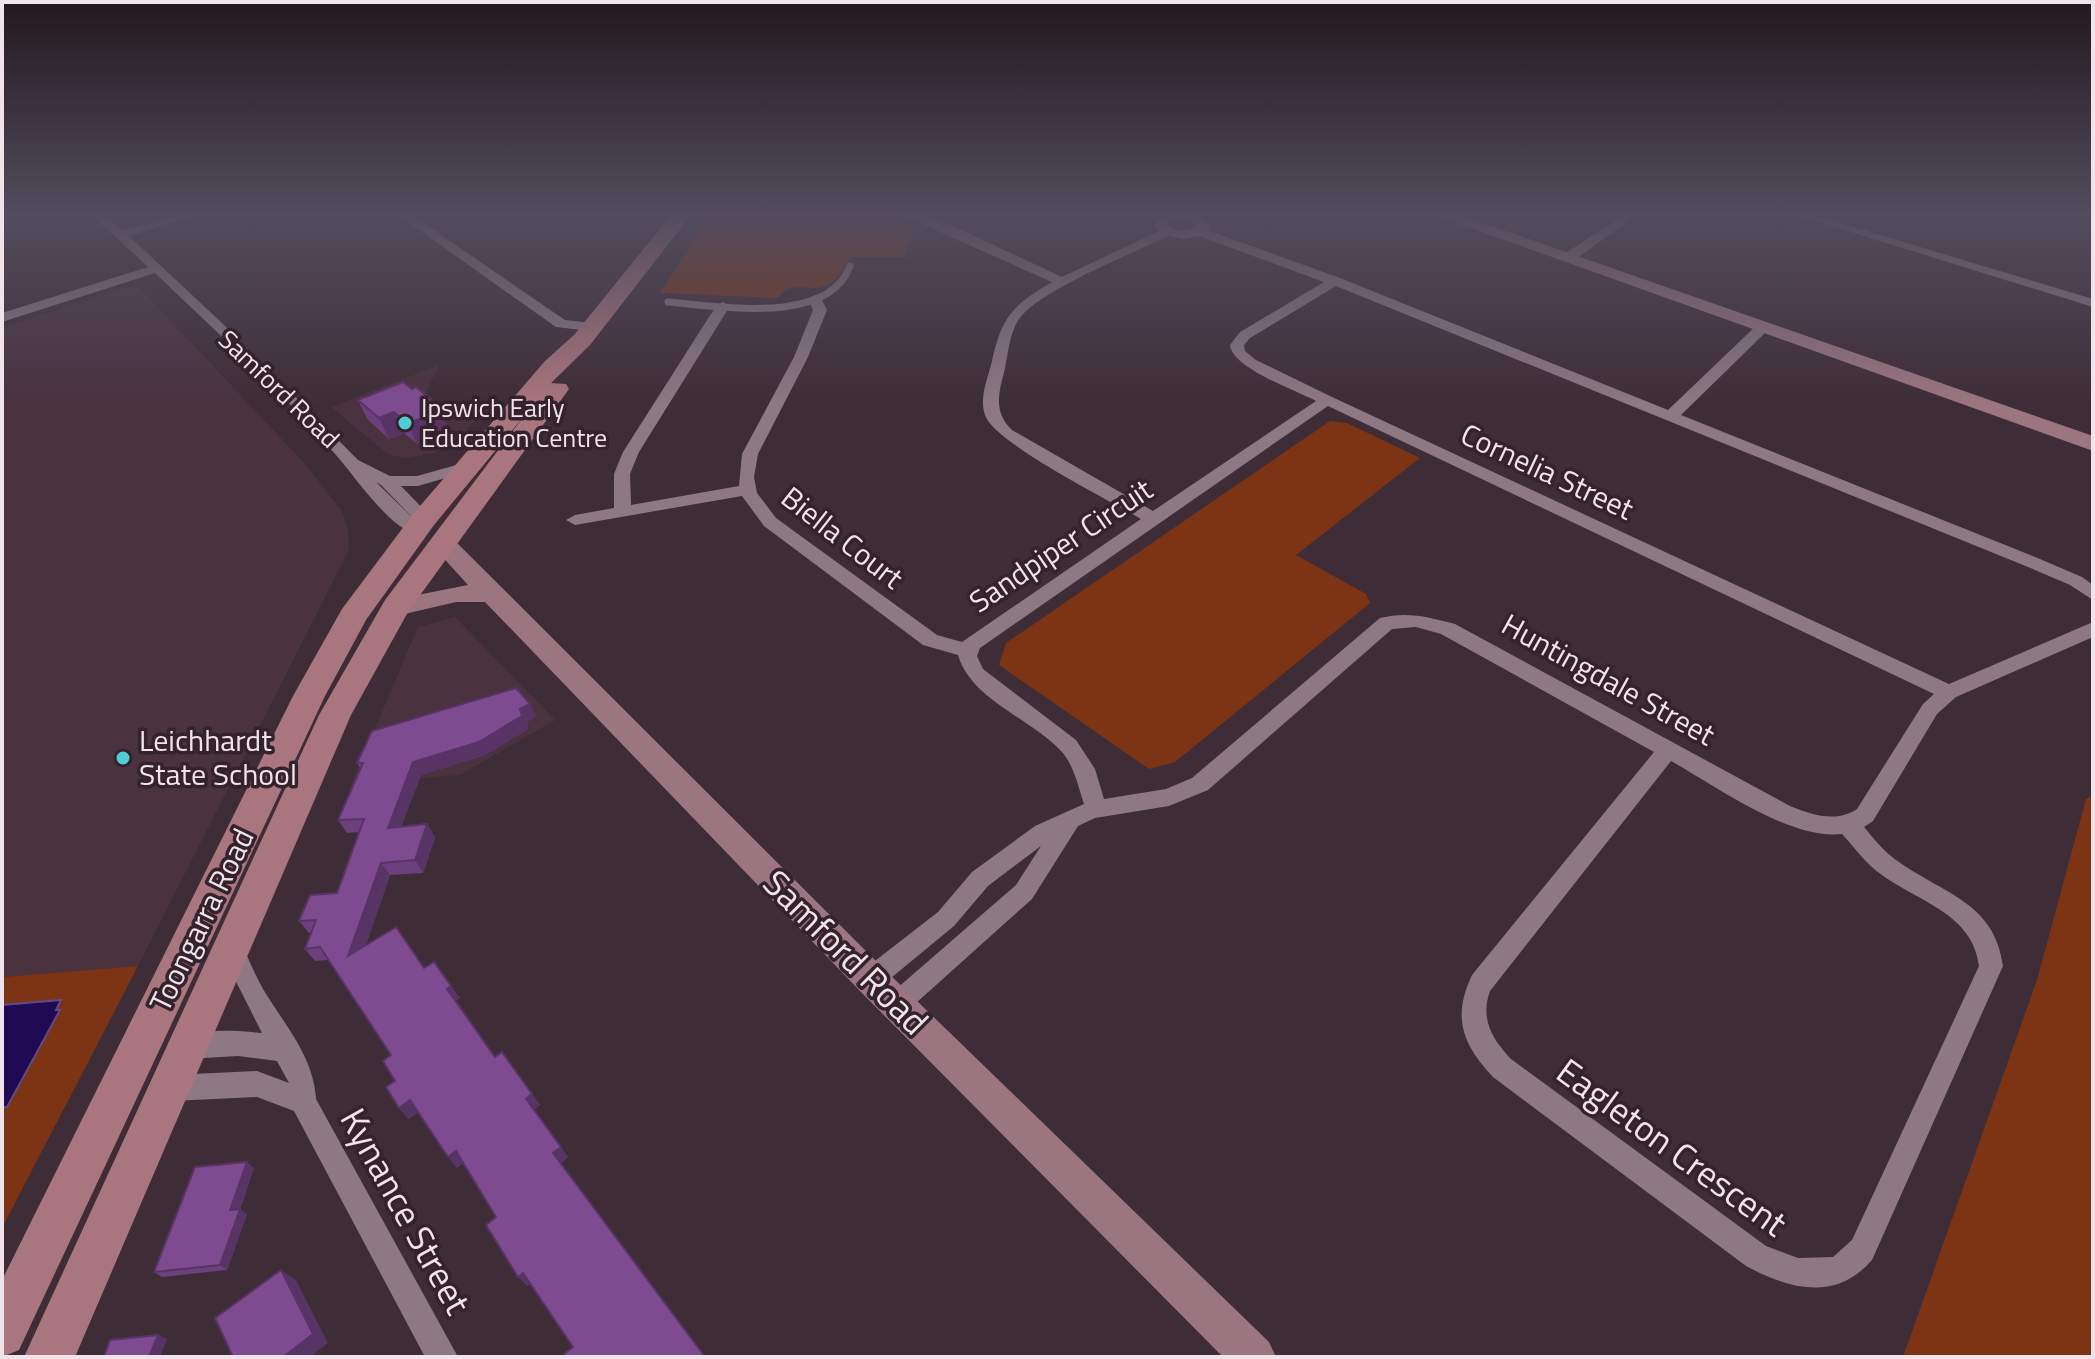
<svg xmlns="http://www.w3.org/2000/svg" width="2095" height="1359" viewBox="0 0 2095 1359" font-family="'Titillium Web',sans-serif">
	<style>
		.built { fill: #4a323f }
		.green { fill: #7c3415 }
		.water { fill: #210a54; stroke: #5f4b81; stroke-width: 2 }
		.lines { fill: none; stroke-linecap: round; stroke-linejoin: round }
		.lane { stroke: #8d7883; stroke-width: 7 }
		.street { fill: #8d7883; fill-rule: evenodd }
		.secondary { fill: #9b7681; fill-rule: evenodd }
		.primary { fill: #a9757e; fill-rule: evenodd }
		.wall { fill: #6c407d }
		.shaded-wall { fill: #583466 }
		.building { fill: #7e4b91; stroke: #583466; stroke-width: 2 }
		.poi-dot { fill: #51ccd5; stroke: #34232c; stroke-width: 3 }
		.labels { text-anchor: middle; stroke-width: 7; stroke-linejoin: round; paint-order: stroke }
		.far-street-label { font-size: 26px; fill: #f0e4ea; stroke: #34232c }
		.far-poi-label { font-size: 26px; fill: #f0e4ea; stroke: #34232c; text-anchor: start }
		.street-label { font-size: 30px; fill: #f0e4ea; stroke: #34232c }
		.poi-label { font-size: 30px; fill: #f0e4ea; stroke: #34232c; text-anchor: start }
		.near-street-label { font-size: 36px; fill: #f0e4ea; stroke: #34232c }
	</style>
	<rect width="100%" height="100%" fill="#3e2d36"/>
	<path class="built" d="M137,285L307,466L341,510L348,529L349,550L138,966L2,977V327Z
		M439,365L423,400L488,404L464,434L435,453L406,458L389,455L331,407Z
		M455,617L555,720L460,775L352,783L418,627Z"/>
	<path class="green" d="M710,215C777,215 848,209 914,224L905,257H851C844,268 838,282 825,286C808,293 792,278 778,298L660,293Z
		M1330,421L1347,423L1420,458L1296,555L1366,594L1370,603L1175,762L1149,769L999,665L1006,643Z
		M2093,796V1357H1903L2037,980L2086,799Z
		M138,966L2,1228V977Z"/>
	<path class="water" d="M61,1000L56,1010H60L7,1107H2V1005Z"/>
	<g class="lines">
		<path class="lane" d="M668,302C718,306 829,326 850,266"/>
		<path class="street" d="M92,215H105L122,230L177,215H196L129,236L222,323L358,460L390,476H417L467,462L475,467L473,470L418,486H401L433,519L430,523H420L425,529L422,533C399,539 360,484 346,467C289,398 220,335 155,273L2,322V313L148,267ZM376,482L381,485L415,520Z
			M398,215H412L565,320L592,323L599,327L592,331L556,327Z
			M902,215H921L940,220L1062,277L1159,231L1155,227L1156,221L1164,215H1197L1210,226L1207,230L1340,278L1668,410L1758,324H1768V330L1681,415L2040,559L2082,577L2093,585V600L2070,585L2028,567L1336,286L1250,338L1244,345L1245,351L1256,360L1332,397L1949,684L2093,622V637L1956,697L1937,714L1873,821L1864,827C1875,840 1885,853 1899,862C1944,894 1995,903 2003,966L1872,1260C1836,1302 1789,1289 1746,1266L1493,1077C1462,1044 1452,1017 1472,975L1654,752L1441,634L1416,627L1392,629L1208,790L1169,806L1095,818L1078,826L1032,899L906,1012L897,1016L888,1012L884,1004L888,996L1016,885L1041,846L988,886L954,926L880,987L871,990L862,987L859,979L862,971L938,912L972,872L1035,826L1084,804C1078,786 1074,766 1062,752C1031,718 971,700 958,655L923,645L764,526L742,496L575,525L566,520L575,515L614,508V474L623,452L716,306L723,302L730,306L639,452L630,474L631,505L739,486L742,454L794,357L813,310L808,299L815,295L820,296L827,310L808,357L758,454L754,477L757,493L776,518L937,635L962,642L1141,519C1111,501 994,443 985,415C979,397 988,378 992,361C1002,316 1013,305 1052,282ZM1173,220H1188L1197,226C1187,233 1177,232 1167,226ZM1169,236L1183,239L1199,236L1324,282L1240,332L1230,345C1232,368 1295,390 1316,401L1153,511L1012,430C994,413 998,394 1004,373C1008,356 1009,334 1019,319C1038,291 1135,252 1169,236ZM1328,406L1934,694L1923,704L1857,809C1836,823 1812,815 1790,806L1455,624C1429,617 1407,611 1380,618L1192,778L1166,789L1104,799L1095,769L1076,740L983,669L977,656L980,648ZM1671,761C1716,786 1789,840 1842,834C1855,848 1866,864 1882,875C1919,902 1973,914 1979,966L1852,1240L1833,1257L1798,1258L1766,1246L1511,1059C1492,1039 1480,1019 1490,991Z
			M1623,215H1637L1573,261H1563V255Z
			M1796,215H1814L2093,299V307Z
			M230,935L239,938C247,955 254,973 263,989C284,1024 314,1057 316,1099L458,1357H425L294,1111L257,1097L172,1101L163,1097L159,1088L163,1079L172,1075L257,1071L289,1083L277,1061L238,1056L188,1059L179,1056L175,1047L179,1038C204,1029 235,1030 262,1033L218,946L221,938Z"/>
		<path class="secondary" d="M1435,215H1460L2093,436V451Z
			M442,535L451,537L883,968L1269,1342L1276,1357H1223L859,990L485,602H456L396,616L387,613L383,607L387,601L468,585L430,543Z"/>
		<path class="primary" d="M671,215H691L590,345L551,383L566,384L569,389L408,612L351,715L75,1357H24L319,715L385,600L524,416L434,525L366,620L325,696L19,1350L2,1357V1280L293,696L342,609L414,513L545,361L574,335Z"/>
	</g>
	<path class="wall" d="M358,400L448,427L445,428L447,432L417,444L404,433L389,439L368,420Z
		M536,716L527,722L528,729L485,755L421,775L401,827L427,824L435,837L423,873L390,875L366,945L425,968L460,998L456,1000L495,1057L502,1052L540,1105L534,1110L568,1157L561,1163L573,1347L530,1284L527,1286L496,1217L463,1163L457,1168L418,1112L409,1119L399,1108L391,1055L328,960L315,961L305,949L311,933H309L299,921L337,893L359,832L347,833L338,820L360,768L357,763Z
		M254,1168L240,1209L247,1214L227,1270L162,1277L154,1272Z"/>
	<path class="shaded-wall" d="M439,406L448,427L445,428L447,432L417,444L408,424Z
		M394,412L404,433L389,439L379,418Z
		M530,704L536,716L527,722L528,729L485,755L421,775L396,840L388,828L413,762Z
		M427,824L435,837L423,873L415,860Z
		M381,863L390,875L358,968L348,956Z
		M434,962L460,998L456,1000L447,989Z
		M532,1094L540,1105L534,1110L568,1157L561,1163L553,1153L526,1099Z
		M410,1100L420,1110L409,1119L399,1108Z
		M456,1151L465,1162L457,1168L448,1157Z
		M247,1162L254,1168L237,1215L230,1210Z
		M240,1209L247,1214L227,1270L220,1265Z
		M281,1270L296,1280L328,1343L310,1357H283Z
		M523,1273L532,1282L527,1286L518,1277Z
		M158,1335L167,1339L160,1357H149Z"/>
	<path class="building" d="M403,382L412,389L416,387L439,406L434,408L437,411L408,424L394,412L379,418L358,400Z
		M516,688L530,704L520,709L522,716L479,742L413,762L388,828L427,824L415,860L381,863L348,956L396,927L424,968L434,962L451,986L447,989L495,1057L502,1052L532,1094L526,1099L561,1147L553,1153L705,1357H566L564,1354L573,1347L523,1273L518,1277L486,1225L496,1217L456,1151L448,1157L410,1100L399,1108L386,1087L395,1081L383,1061L391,1055L320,947L305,949L316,920L299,921L310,895L337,893L364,819L338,820L363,763H357L372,731Z
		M247,1162L230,1210L240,1209L220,1265L154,1272L195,1167Z
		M281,1270L313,1334L283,1357H233L215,1318Z
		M158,1335L149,1357H104L110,1340Z"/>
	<linearGradient id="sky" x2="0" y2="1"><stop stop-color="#22191e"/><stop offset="0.53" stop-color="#524c5d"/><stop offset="1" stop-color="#524c5d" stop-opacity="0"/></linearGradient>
	<rect width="2095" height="405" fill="url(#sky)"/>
	<g class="poi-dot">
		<circle cx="405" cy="423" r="8"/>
		<circle cx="123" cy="758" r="8"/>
	</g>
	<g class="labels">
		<g class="far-street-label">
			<text transform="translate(279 389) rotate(44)" y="9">Samford Road</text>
		</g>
		<g class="far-poi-label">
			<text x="421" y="417">Ipswich Early<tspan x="421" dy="30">Education Centre</tspan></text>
		</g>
		<g class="street-label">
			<text transform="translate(1547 472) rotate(25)" y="10">Cornelia Street</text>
			<text transform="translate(842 538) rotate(38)" y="10">Biella Court</text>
			<text transform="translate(1061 546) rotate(-34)" y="10">Sandpiper Circuit</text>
			<text transform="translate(1608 680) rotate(29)" y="10">Huntingdale Street</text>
			<text transform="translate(202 920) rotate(-64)" y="10">Toongarra Road</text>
		</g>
		<g class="poi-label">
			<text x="139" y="751">Leichhardt<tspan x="139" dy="34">State School</tspan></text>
		</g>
		<g class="near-street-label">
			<text transform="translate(846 952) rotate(45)" y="13">Samford Road</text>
			<text transform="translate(1672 1147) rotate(36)" y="13">Eagleton Crescent</text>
			<text transform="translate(406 1211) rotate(61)" y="13">Kynance Street</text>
		</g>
	</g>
	<rect width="2095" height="1359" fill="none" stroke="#f0e4ea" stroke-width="8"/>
</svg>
